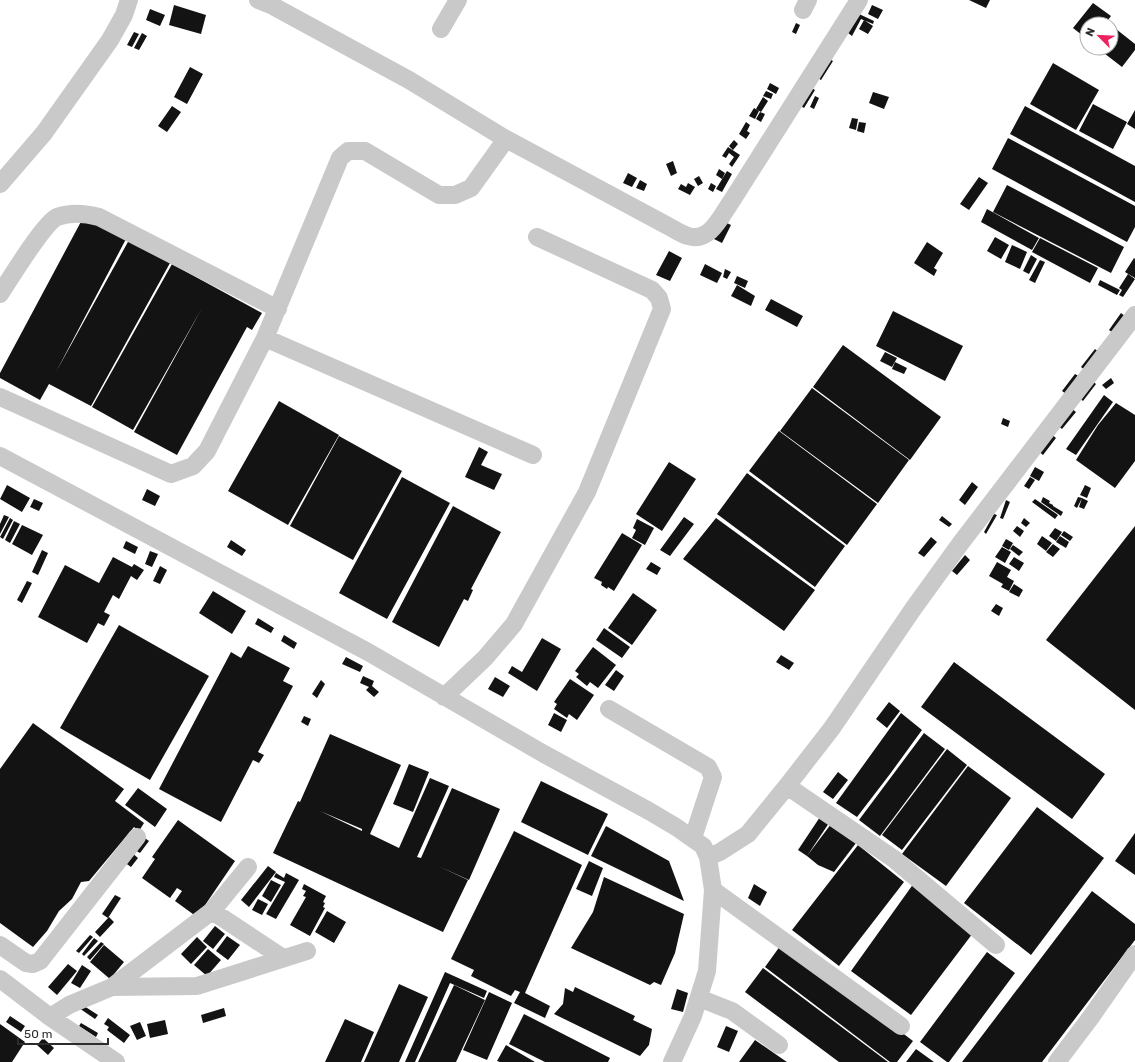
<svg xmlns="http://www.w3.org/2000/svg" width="1135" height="1062" viewBox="0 0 1135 1062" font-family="Rubik,sans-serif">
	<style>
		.building { fill: #131313; fill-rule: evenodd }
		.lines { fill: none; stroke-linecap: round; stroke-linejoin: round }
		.minor { stroke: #c9c9c9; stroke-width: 18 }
	</style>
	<rect width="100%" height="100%" fill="#fff"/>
	<path class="building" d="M969,0H990L986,8Z
		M1093,3L1111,16L1105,24H1087V39L1073,28Z
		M174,5L206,15L201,34L169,25Z
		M872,5L883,10L878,19L868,14Z
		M150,9L165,15L160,26L146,20Z
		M859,14L874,21L873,24L861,19L852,36L848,33Z
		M864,20L873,26L868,34L859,29Z
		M796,23L800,25L796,34L792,32Z
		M1116,29L1135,44V50L1122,67L1100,50L1101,48H1111V35Z
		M134,32L139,34L132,47L127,45Z
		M142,33L147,36L139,50L134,48Z
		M828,58L833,61L821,80L816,77Z
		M1053,63L1099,90L1076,130L1030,104Z
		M190,67L203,74L187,104L174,97Z
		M770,83L779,88L776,94L767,89Z
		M808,86L815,90L804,108L798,104Z
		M766,91L773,94L771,99L763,96Z
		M873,92L889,97L884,109L869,103Z
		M815,96L819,98L814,109L810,107Z
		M763,97L768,101L761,112L756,109Z
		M1093,104L1127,122L1113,149L1079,131Z
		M172,106L181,112L167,132L158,126Z
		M1025,106L1135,166V202L1010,134Z
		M754,108L759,111L755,119L749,116Z
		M1135,110V129L1127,124Z
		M760,112L765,114L761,122L756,119Z
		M852,118L858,119L856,130L849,128Z
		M746,122L750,125L747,131L750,133L746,139L739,134Z
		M859,122L866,123L864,133L857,131Z
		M1008,138L1135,206V227L1127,242L992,169Z
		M734,140L738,144L733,150L729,146Z
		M728,147L740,155L732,167L729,164L734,157L729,153L726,158L722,156Z
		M673,161L677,173L671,176L666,164Z
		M719,169L725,173L722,179L716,175Z
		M727,171L732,174L722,192L716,189Z
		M628,173L637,178L632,187L623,183Z
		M699,176L703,183L698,186L694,179Z
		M979,177L988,183L969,210L960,204Z
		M640,180L647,184L644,191L636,188Z
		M688,183L695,187L690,195L678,189L681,184L686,187Z
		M711,183L716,186L713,192L708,189Z
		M1007,185L1124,247L1111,273L993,212Z
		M987,209L1039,238L1032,250L981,222Z
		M84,216L126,239L56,372L129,240L170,263L91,406L49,384L40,400L0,378V373Z
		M721,220L731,225L722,243L712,238Z
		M995,237L1009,245L1001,259L987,251Z
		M1040,238L1098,268L1090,283L1032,252Z
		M927,242L943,253L934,268L937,270L934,276L914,263Z
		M1012,245L1027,252L1020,269L1005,262Z
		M669,251L682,258L670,281L656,275Z
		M1031,255L1037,259L1029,274L1023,271Z
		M1134,258L1135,259V278L1125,272Z
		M1040,260L1045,262L1035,283L1029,280Z
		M172,264L262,313L252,330L247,327L177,455L134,432L202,308L133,430L92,407Z
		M705,264L722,273L717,283L700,275Z
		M725,269L731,272L727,279L723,277Z
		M1128,274L1135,279L1123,297L1119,295L1122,290L1119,288Z
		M737,276L748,281L745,288L734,283Z
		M1100,280L1120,290L1117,295L1098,285Z
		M737,285L755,296L751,306L731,296Z
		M771,299L803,316L797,327L765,310Z
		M893,311L963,346L945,381L876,346Z
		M1121,313L1126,317L1115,334L1109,330Z
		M843,345L941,417L910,460L813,387Z
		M1095,349L1100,353L1086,371L1081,367Z
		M885,352L897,358L892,367L880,361Z
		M895,362L907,368L904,374L892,369Z
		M1075,374L1082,378L1069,396L1062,391Z
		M1111,378L1114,383L1106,389L1102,385Z
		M1091,380L1096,384L1083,401L1078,397Z
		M812,388L909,460L878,503L780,431Z
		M1104,395L1113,402L1076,455L1066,449Z
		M279,401L339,435L288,525L228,491Z
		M1116,403L1135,415V461L1115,488L1076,460L1098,425Z
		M1071,408L1076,412L1062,429L1057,425Z
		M1003,418L1010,421L1008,427L1001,424Z
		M779,431L877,504L847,545L749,471Z
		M1050,433L1056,438L1043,455L1037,450Z
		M339,436L402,471L353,560L290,526Z
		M479,447L488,452L481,465L502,474L494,490L465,477Z
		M669,462L696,479L662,531L636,514Z
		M1035,467L1044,472L1039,481L1030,476Z
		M747,473L845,546L815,587L717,514Z
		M402,477L450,503L387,619L339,593Z
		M1030,477L1035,480L1029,489L1024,486Z
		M972,482L978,487L965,505L959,500Z
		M7,485L30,498L22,512L0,499Z
		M1085,485L1091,488L1087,498L1080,495Z
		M147,489L160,496L155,506L142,500Z
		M1043,497L1050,501L1049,503L1053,505V506L1063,512L1061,516L1041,502Z
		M1078,497L1082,498L1077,508L1074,506Z
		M1082,498L1088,501L1084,509L1079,507Z
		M34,499L43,503L39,511L30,507Z
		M1035,499L1058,515L1055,519L1032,502Z
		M1006,500L1010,502L1003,519L1000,518Z
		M453,506L501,532L471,589L473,590L468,601L464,599L439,647L392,622Z
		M994,514L997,515L986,534L984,532Z
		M4,515L9,517L0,534V524Z
		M942,516L952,524L949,527L939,520Z
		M684,517L694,524L670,556L660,550Z
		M10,518L13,520L3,539L0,537Z
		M716,518L815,590L784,631L683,559Z
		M1024,518L1030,523L1026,527L1021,523Z
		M637,519L654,528L645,545L632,538L636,530L633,528Z
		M14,521L20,524L10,543L5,540Z
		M22,525L43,535L32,555L12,544Z
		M1017,526L1024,531L1020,537L1013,531Z
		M1135,526V710L1046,640Z
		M1055,528L1062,532L1056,541L1049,536Z
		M1064,531L1073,537L1070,541L1061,535Z
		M622,533L642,545L614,591L608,587L607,589L601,585L602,582L594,578Z
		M1042,536L1052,543L1046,551L1037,544Z
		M1060,536L1069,542L1066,548L1056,542Z
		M931,537L937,542L924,557L918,553Z
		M1006,539L1013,543L1009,550L1002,546Z
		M231,540L246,550L242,556L227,547Z
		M126,541L138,547L135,554L123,548Z
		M1053,544L1060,549L1053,557L1046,552Z
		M1013,545L1023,552L1019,556L1010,549Z
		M1002,547L1011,552L1005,563L995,557Z
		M42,550L48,553L38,575L32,572Z
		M150,551L158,554L152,567L145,564Z
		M965,555L970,560L957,575L952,571Z
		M113,557L132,567L134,564L144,570L137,580L131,576L119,599L113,595L104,612L110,615L104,626L98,623L87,643L38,617L65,565L99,583Z
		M1014,557L1024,563L1019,571L1009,564Z
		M651,562L661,568L657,575L646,569Z
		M997,562L1011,570L1007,577L1014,581L1009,591L1001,587L1003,584L989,576Z
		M160,566L167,570L160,584L153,581Z
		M27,581L32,583L22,603L17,600Z
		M1014,584L1023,590L1019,597L1009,592Z
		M213,591L246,611L232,634L199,613Z
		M633,593L657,610L632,645L608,628Z
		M996,604L1003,608L999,616L991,611Z
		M258,618L274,628L271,633L255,624Z
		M119,625L209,676L150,780L60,728Z
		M604,628L630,647L622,658L596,640Z
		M284,635L297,643L294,649L281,641Z
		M542,638L561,649L537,691L508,673L512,666L522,672Z
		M248,646L290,668L283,681L293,686L258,752L264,755L259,763L253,760L221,822L159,789L231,652L241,658Z
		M593,647L616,665L598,688L590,682L587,686L576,677L579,674L575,671Z
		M781,655L794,663L789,670L776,662Z
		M346,657L363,666L360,672L342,664Z
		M954,662L1105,774L1072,819L921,707Z
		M616,670L624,676L614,691L605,685Z
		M363,676L374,681L372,686L379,692L374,697L366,690L369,687L360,683Z
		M495,677L510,686L503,697L488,689Z
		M570,679L594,695L577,720L569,714L567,718L554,709L557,704L554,702Z
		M321,680L325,684L317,698L312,694Z
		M889,702L900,711L887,728L876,719Z
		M554,713L567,720L561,732L548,725Z
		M901,713L922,730L890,774L857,817L836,803Z
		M304,716L311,719L308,726L301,722Z
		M33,723L124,789L115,801L144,823L139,831L134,827L89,881L81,882L72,899L59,911L47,931L33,947L0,923V769Z
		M924,733L945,749L880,836L859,820Z
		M330,734L401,765L370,834L399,848L430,778L449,786L417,857L421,858L452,788L500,809L469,880L438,866L468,880L443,932L273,853L298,801L300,802ZM320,811L362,829V831Z
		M947,749L967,765L902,850L882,835Z
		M409,764L429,772L413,812L393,804Z
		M968,766L1011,798L946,886L902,854Z
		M838,772L848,780L833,799L823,792Z
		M541,781L608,814L588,855L521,822Z
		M138,788L167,809L155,827L125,805Z
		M1037,807L1104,858L1031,955L964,903Z
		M820,817L829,823L807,856L798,850Z
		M178,820L235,861L197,917L175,901L182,891L177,888L170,898L142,878L155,859L152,857Z
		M831,824L856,843L834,872L818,865L807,856Z
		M606,826L669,861L684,901L591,856Z
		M514,831L582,865L525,993L550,1006L545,1018L514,1003L520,992L515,990L511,996L471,976L474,970L451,959Z
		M1135,833V875L1115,861Z
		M142,836L149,841L140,853L133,849Z
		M858,845L904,882L839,966L792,930Z
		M131,852L138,858L131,867L124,862Z
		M589,861L603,868L592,896L576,889Z
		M268,866L276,872L249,907L241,900Z
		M276,873L284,878L286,873L299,880L276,919L266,914L285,882L274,877Z
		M604,877L684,914L675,953L661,985L654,982L650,985L571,948L593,912Z
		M271,880L281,885L271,902L262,896Z
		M914,883L976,929L911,1015L851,971Z
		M304,884L326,896L323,902L325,903L323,907L325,908L310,936L290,925L306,897L303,896L306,891L302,889Z
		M754,884L767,892L760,906L748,898Z
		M1092,891L1135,924V940L1042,1062H962Z
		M115,895L121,898L108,918L102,914Z
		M258,899L268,904L262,915L252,910Z
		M327,911L346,922L334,943L315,932Z
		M109,917L114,922L100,937L95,932Z
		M215,926L225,934L213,949L203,941Z
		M90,935L93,937L79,953L76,951Z
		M227,936L240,945L228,960L216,951Z
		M197,937L207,947L191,964L181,954Z
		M94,938L98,941L84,956L82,954Z
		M101,942L104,944L90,960L87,957Z
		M783,942L913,1041L897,1062H890L765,967Z
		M104,945L124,962L110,979L90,962Z
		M208,949L221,960L207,976L194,965Z
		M987,952L1015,973L949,1062H947L920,1042Z
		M68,964L77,971L57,995L48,987Z
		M82,965L91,971L80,988L71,983Z
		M763,968L888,1062H839L745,992Z
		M445,972L487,991L484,998L450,983L415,1062H405Z
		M399,984L428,997L399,1062H364Z
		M454,985L485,1000L456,1062H418Z
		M575,987L635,1016L633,1020L652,1029L649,1045L640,1056L554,1014L563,1004L565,988L573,992Z
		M677,989L688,993L683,1012L671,1009Z
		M489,992L512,1003L487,1060L463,1050Z
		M81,1004L98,1015L95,1019L79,1008Z
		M224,1008L226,1016L203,1023L201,1015Z
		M524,1014L610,1058L608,1062H545L509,1044Z
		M10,1016L25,1026L21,1032L6,1022Z
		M108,1018L130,1035L124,1043L107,1030L109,1027L104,1024Z
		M345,1019L374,1032L361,1062H325Z
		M165,1020L168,1034L150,1038L147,1024Z
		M140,1022L146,1036L137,1040L130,1026Z
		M81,1023L98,1033L96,1037L79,1026Z
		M0,1024L25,1042L12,1062H0Z
		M726,1026L738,1031L729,1052L717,1047Z
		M43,1038L54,1048L48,1055L37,1045Z
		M755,1040L784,1060L787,1062H739Z
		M506,1045L535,1062H500L497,1061Z
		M916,1049L934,1062H906Z"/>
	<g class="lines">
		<path class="minor" d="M258,0L273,6L409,80L506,139L668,226C674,229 681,234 688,236C710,243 721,216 731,202L859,0
			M803,10L808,0
			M441,29L458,0
			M0,184L44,133L110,40L124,15L129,0
			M0,294C10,279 44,223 57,217C71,212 84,213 99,217L278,309
			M265,338L533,455
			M0,397L171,474L193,466L207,451L265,338L340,158L348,151H365L439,195H455L471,188L506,139
			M0,456L368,652L544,754L649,811L676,827L703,846L708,857L713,890L707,971L693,1016L672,1062
			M444,697L485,658L514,624L587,492L662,309L659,298L652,290L537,237
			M609,709L708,767L713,777L693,838
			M787,786L894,859L996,945
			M708,857L720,852L748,834L787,786L832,728L913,609L960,544L1135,315
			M713,890L901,1026
			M212,911L283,958
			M0,945L26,963L33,964L40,961L137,837
			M0,979L50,1017L116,1062
			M112,987L212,911L248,867
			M699,998L732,1011L779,1045
			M50,1017L69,1005L112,987L197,986L307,951
			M1057,1062L1091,1017L1135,954"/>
	</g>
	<g transform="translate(1099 36) rotate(294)"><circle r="19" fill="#ffffff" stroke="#ababab"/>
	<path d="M0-3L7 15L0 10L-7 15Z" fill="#ee225f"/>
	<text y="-6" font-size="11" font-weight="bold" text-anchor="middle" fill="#2c2c2c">N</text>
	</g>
	<path d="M18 1038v6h90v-6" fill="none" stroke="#2c2c2c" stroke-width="2"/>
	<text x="24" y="1038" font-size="12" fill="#2c2c2c" stroke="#ffffff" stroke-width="3" paint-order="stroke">50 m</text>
</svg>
